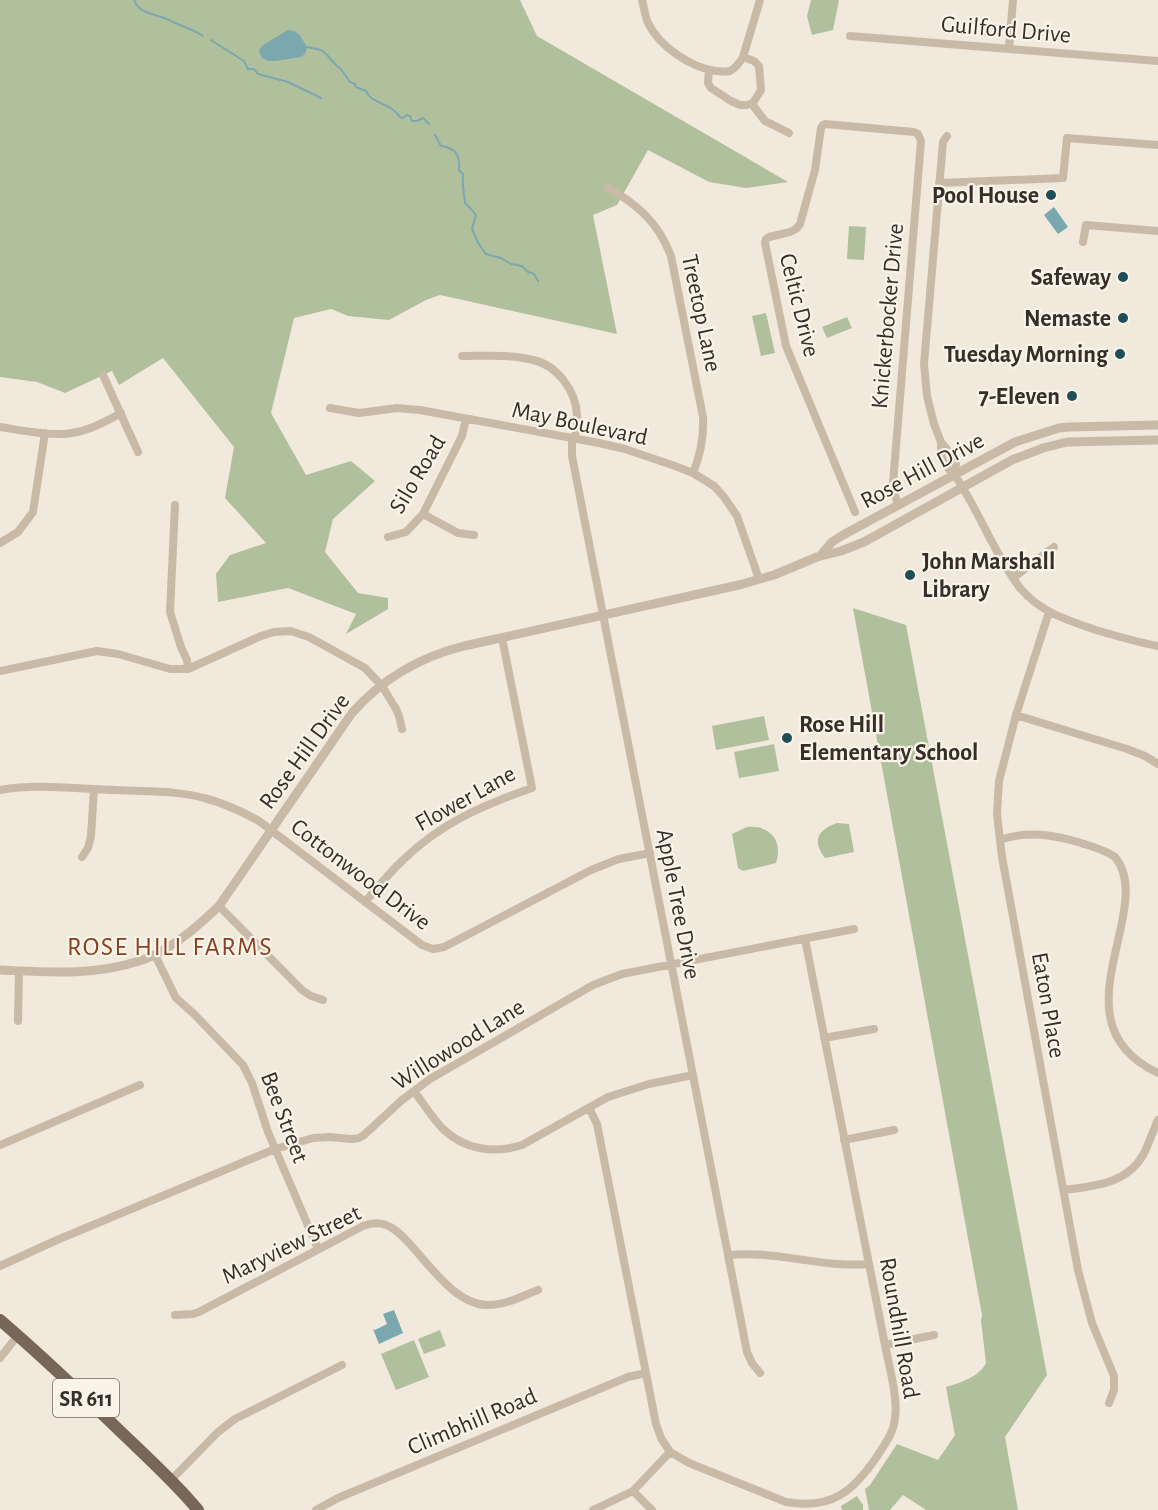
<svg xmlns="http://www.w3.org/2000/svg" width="1158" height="1510" viewBox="0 0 1158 1510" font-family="'Alegreya Sans',sans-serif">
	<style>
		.green { fill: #b1c09c }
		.water { fill: #7ba8ae }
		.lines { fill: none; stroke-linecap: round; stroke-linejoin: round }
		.stream { stroke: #7ba8ae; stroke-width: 2 }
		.minor { stroke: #c9baa8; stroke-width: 8 }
		.tertiary { stroke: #c9baa8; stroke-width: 9 }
		.primary { stroke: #786659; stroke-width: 12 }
		.poi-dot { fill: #1e4f57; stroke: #f9f3e8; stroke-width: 2 }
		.labels { text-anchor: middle; stroke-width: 4.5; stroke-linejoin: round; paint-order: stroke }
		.shield { fill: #f9f3e8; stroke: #706962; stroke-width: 1.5 }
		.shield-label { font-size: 22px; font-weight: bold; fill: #362e28 }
		.street-label { font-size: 24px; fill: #362e28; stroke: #f9f3e8 }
		.poi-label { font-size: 24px; font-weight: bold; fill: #362e28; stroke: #f9f3e8; text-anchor: end }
		.neighbourhood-label { font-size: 26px; letter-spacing: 1.5px; fill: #844123; stroke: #f9f3e8 }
	</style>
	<rect width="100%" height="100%" fill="#f1e9dc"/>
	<path class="green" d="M0,0H520L537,36L788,182L746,188L709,182L648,150L617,205L593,215L617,334L440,295L426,300L389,320L348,316L331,309L294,318L271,413L306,475L351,461L375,481L333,519L325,552L358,593L388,598V609L346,634L356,614L288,588L218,602L216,574L230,555L266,543L225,498L234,447L163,358L119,385L112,371L65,393L37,382L0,377Z
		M811,0H839L833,30L812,35L807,16Z
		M849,226L866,227L864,260L847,259Z
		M766,313L775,353L761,356L752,316Z
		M847,317L852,328L827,338L822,327Z
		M853,608L906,625L1047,1375L1005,1437L1018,1510H926L903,1495L890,1510H869L865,1489L870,1485L897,1444L938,1460L955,1435L946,1387C960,1383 979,1377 986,1363L981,1321L982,1315Z
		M764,716L769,740L716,750L712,726Z
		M774,744L779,771L739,778L734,752Z
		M837,823L849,824L854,852L825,858C812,841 817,830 837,823Z
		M747,827C771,825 783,841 776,863L743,871L738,868L732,834Z
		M440,1330L446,1346L424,1354L418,1339Z
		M414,1340L429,1377L396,1390L381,1354Z
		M857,1496L863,1505V1510H842L841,1506Z"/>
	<path class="water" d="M288,30C299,30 302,39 307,47L305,54L301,57L275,61H269L262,58L260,54L259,50L263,45Z
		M1054,207L1068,227L1058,234L1044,215Z
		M394,1310L403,1333L379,1344L373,1329L375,1330L387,1324L383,1314Z"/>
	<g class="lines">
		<path class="stream" d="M134,0C139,14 155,14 167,19C170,20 172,22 175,23C185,27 194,30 203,36
			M211,40L244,61L248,69H254L258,74L288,82L321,98
			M307,47L321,50L327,55L336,65L341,69L350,82L355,84L356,87L366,91C371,104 390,102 400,117L403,118L407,115L410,116L412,121H417L423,118L429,124
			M435,135L441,146C456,148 460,155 459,170L463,174C462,184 464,193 465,203L472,210L476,215L472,229L478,243L486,254L501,258L511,264L522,266L528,272L534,274L538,281"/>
		<path class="minor" d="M642,0C644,7 645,16 648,23C659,46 691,68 716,71C720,71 726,72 730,71C736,68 740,62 743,57L754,61L759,66L761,90L753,103L747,105H740L731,101L711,88L708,83L709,70
			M850,36L1158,61
			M1009,49L1013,0
			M743,57L760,0
			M752,104L765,121L789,133
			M947,136L943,142L924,364L927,396L934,424L941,442L950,453L956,464L955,475
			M939,183L1063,178L1067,138L1158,145
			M607,187C638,205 658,222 671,256L703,417C704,438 701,454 693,473
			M1083,242L1086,225L1158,231
			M462,356C485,356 510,354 533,360C557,365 576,391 577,415C578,423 576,432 574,439
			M103,375L138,452
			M330,408L359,413L397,408L420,410L599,443L625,449L675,466L693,473L714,486L724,497L737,516L759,579
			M0,427C19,430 38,434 57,434C80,435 102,424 121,413
			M572,439V456L747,1352L752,1363L760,1373
			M941,442C940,464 946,465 958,480C980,514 995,555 1020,588C1040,612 1067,620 1096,630C1116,636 1137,642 1158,646
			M175,505L170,612L181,647L187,660L188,669
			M855,512L786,346L765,243L766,239L769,237L790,232L796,229L800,224L815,170L821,128L823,125L825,124L914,132L918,134L921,141L893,483L894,492L898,505
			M423,514L458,533L474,535
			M388,537L406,532L423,514L462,436L466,419
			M0,543L18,532L33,512L45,433
			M1013,578L1054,547
			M1049,612L1016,715L999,781L997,814L1002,857L1078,1270L1092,1323L1114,1376V1390L1109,1403
			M0,671L97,651L118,654L170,669H188L261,636L274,632L290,631L309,637L365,668L382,686L396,709L399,716L402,729
			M1016,715L1127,749L1145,756L1158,764
			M0,790C37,783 78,789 116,790C145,792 175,790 204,798C224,803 241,811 259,821L422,945L433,949L444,947L591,870L619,859L650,853
			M1000,840C1027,830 1055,835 1081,843C1093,847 1105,850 1115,857C1158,909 1051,1023 1158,1073
			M82,857L88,848L91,836L94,789
			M365,902C378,887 389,873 403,860C441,823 483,805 532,788L502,638
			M219,906L302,990L311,996L323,1000
			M155,955L176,998L194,1014L243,1065L252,1083L268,1132L318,1249
			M18,1021L19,971
			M824,1038L874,1029
			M414,1091C423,1103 432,1118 443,1129C465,1150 494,1154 522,1145L608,1097L649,1084L693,1075
			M589,1108L597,1124L656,1424L661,1438L670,1452L689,1463L786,1502C832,1510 854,1491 878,1455C885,1444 894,1432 895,1418C898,1397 889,1366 885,1345L805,939
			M844,1140L894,1130
			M0,1145L140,1085
			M1064,1190C1093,1186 1127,1184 1143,1155C1149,1144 1153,1131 1158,1120
			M729,1255C775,1250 822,1268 868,1264
			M0,1266L57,1240L275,1149L313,1138L329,1137L352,1139L359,1138L364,1135L402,1100L430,1079L593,985L622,974L854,929
			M175,1315L193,1314L199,1312L363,1226C371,1223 378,1222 386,1225C395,1228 401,1235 408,1242C429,1264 456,1306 489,1305C506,1305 522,1296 538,1290
			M885,1345L934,1335
			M0,1358L18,1335
			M171,1480L218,1432L235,1419L342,1365
			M633,1491L652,1510
			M316,1510L338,1498L628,1377L646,1373
			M593,1510L633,1491L670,1452"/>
		<path class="tertiary" d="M820,556L832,542L843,535L1015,442L1059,428L1069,427L1158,425
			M0,970C47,972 93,976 139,961C145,959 151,957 156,954C180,942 200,924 219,906L352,713C382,679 420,657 464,646L739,585L774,575L817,557L841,551L864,542L1012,460L1043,448L1067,442L1158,440"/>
		<path class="primary" d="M0,1320C42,1356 81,1393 121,1432C147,1457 175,1482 198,1510"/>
	</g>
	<g class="poi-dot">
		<circle cx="1051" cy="195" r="6"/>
		<circle cx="1123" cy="277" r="6"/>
		<circle cx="1123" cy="318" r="6"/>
		<circle cx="1120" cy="354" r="6"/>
		<circle cx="1072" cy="396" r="6"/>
		<circle cx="910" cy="575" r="6"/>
		<circle cx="787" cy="738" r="6"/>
	</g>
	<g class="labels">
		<rect class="shield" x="53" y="1379" width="66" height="38" rx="4.5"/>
		<g class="shield-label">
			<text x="86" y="1406">SR 611</text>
		</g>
		<g class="street-label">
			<text transform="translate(1006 29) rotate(5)" y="8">Guilford Drive</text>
			<text transform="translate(800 305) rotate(76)" y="8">Celtic Drive</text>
			<text transform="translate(702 313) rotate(78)" y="8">Treetop Lane</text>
			<text transform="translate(887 316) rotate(-85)" y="8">Knickerbocker Drive</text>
			<text transform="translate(580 423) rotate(12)" y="8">May Boulevard</text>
			<text transform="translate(922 470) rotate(-28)" y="8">Rose Hill Drive</text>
			<text transform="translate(417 474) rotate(-59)" y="8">Silo Road</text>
			<text transform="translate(304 751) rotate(-54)" y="8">Rose Hill Drive</text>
			<text transform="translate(465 798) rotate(-29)" y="8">Flower Lane</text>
			<text transform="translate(361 874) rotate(37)" y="8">Cottonwood Drive</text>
			<text transform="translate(679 904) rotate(79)" y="8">Apple Tree Drive</text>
			<text transform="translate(1049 1005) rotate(80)" y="8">Eaton Place</text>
			<text transform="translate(458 1044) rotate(-32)" y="8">Willowood Lane</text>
			<text transform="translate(285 1117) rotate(69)" y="8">Bee Street</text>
			<text transform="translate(291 1244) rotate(-26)" y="8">Maryview Street</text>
			<text transform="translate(900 1328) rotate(80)" y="8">Roundhill Road</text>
			<text transform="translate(472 1421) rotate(-23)" y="8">Climbhill Road</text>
		</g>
		<g class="poi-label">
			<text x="1039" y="203">Pool House</text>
			<text x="1111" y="285">Safeway</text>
			<text x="1111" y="326">Nemaste</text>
			<text x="1108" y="362">Tuesday Morning</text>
			<text x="1060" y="404">7-Eleven</text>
			<text x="922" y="569" text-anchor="start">John Marshall<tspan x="922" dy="28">Library</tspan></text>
			<text x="799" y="732" text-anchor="start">Rose Hill<tspan x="799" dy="28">Elementary School</tspan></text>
		</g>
		<g class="neighbourhood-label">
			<text x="170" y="955">ROSE HILL FARMS</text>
		</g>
	</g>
</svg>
